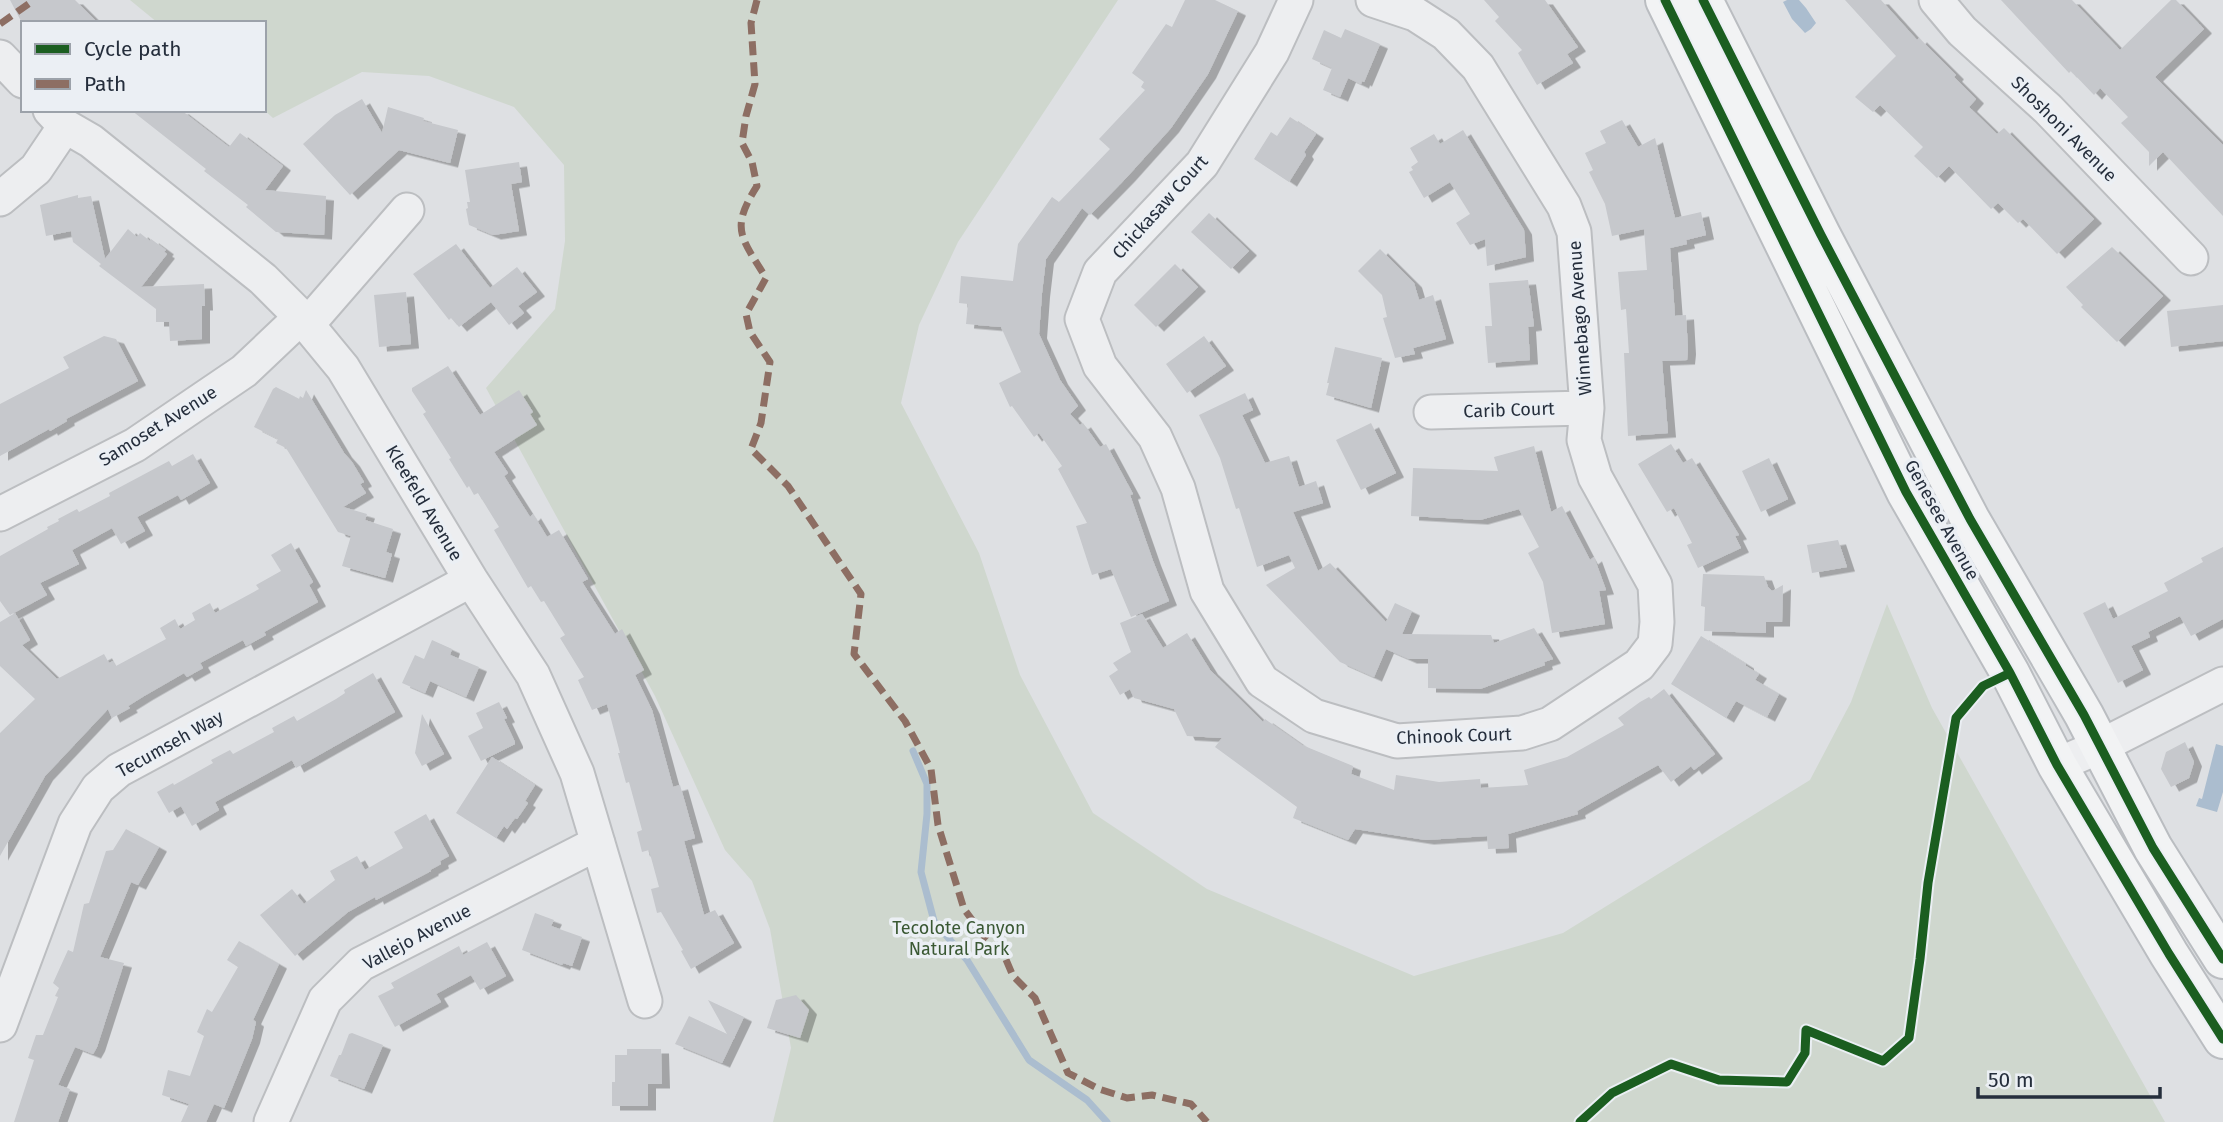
<svg xmlns="http://www.w3.org/2000/svg" width="2223" height="1122" viewBox="0 0 2223 1122" font-family="'Fira Sans',sans-serif">
	<style>
		.green { fill: #cfd7ce }
		.water { fill: #abbdcf }
		.lines { fill: none; stroke-linecap: round; stroke-linejoin: round }
		.stream { stroke: #abbdcf; stroke-width: 7 }
		.building { fill: #c6c8cc; filter: url(#shadow) }
		.minor-casing { stroke: #bcbec1; stroke-width: 37 }
		.major-casing { stroke: #babdc1; stroke-width: 42 }
		.minor { stroke: #edeef0; stroke-width: 33 }
		.major { stroke: #f2f3f4; stroke-width: 38 }
		.quiet { stroke: #8d6e63; stroke-width: 7; stroke-dasharray: 14 7; stroke-linecap: butt }
		.cycleway-casing { stroke: #ebeff4; stroke-width: 13 }
		.cycleway { stroke: #1b5e20; stroke-width: 9 }
		.labels { text-anchor: middle; stroke-width: 7; stroke-linejoin: round; paint-order: stroke }
		.street-label { font-size: 18px; fill: #252e3c; stroke: #ebeff4 }
		.park-label { font-size: 18px; fill: #3a5833; stroke: #ebeff4 }
	</style>
	<defs>
		<filter id="shadow"><feDropShadow dx="8" dy="4.5" stdDeviation="0" flood-color="#0004"/></filter>
	</defs>
	<rect width="100%" height="100%" fill="#dee0e3"/>
	<path class="green" d="M130,0H1118L958,242L919,325L901,403L979,553L1020,675L1093,813L1207,889L1414,976L1563,933L1810,780L1851,702L1887,604L1932,708L2165,1122H773L791,1048L770,929L752,881L725,850L655,696L486,388L555,309L565,241L564,165L514,107L429,76L362,72L273,118L264,110V23H158Z"/>
	<path class="water" d="M1787,0H1799L1806,8L1816,23L1811,29L1805,33L1792,19L1783,2Z
		M2216,744L2223,746V792L2217,812L2196,806L2199,798L2202,799Z"/>
	<g class="lines">
		<path class="stream" d="M913,751L927,784V814L921,872L934,921L967,960L1029,1060L1087,1100L1107,1122"/>
	</g>
	<path class="building" d="M10,0H75L98,23H22Z
		M1185,0H1215L1238,11L1208,74L1171,128L1127,177L1090,215L1082,208L1046,259L1042,293L1039,334L1060,380L1078,406L1070,414L1080,425L1083,423L1100,447L1106,444L1133,494L1130,495L1153,561L1169,601L1131,617L1111,569L1092,575L1076,526L1087,523L1058,469L1062,466L1039,433L1034,437L1012,406L1010,407L999,383L1021,372L1001,327L966,324L968,304L959,303L961,276L1013,281L1018,244L1052,197L1059,202L1110,149L1099,139L1145,90L1141,87L1144,82L1132,73L1166,24L1172,27Z
		M1484,0H1545L1578,47L1567,54L1573,63L1537,85L1518,53L1522,50L1495,21L1499,17Z
		M1845,0H1881L1917,40L1919,38L1956,75L1954,77L1976,99L1969,107L1997,134L2004,128L2094,219L2057,254L2023,219L2018,223L1998,203L1991,209L1949,166L1937,178L1914,156L1923,147L1880,105L1873,112L1855,97L1896,56Z
		M2001,0H2072L2120,50L2171,0H2176L2204,29L2155,77L2223,145V216L2163,152L2149,166V152L2121,123L2128,117L2100,88L2094,95L2071,71L2069,73Z
		M1345,29L1380,44L1364,82L1362,81L1361,84L1348,78L1340,97L1323,90L1332,68L1312,59L1324,30L1341,38Z
		M362,99L382,133L388,107L424,118L423,121L458,130L450,163L399,150L350,195L303,144L335,115Z
		M131,110H181L229,147L240,133L283,166L265,190L326,196L324,235L276,232L246,207L248,205L204,171L206,169Z
		M1290,117L1316,134L1304,152L1306,155L1289,182L1254,159L1271,132L1277,136Z
		M1622,120L1638,147L1655,138L1675,218L1701,212L1706,235L1686,240L1687,244L1670,248L1675,316L1686,315L1688,350L1687,360L1662,361L1668,433L1628,436L1624,353H1629L1626,309L1621,310L1618,272L1647,270L1644,229L1612,236L1605,204L1589,172L1593,170L1585,153L1606,143L1600,131Z
		M1463,130L1524,230L1526,257L1487,266L1485,239L1470,245L1456,223L1470,214L1450,182L1424,198L1409,172L1413,170L1411,167L1418,162L1410,148L1434,134L1440,144Z
		M519,162L522,182L511,184L519,231L493,235L469,225L466,209L468,208L467,202H470L465,170Z
		M78,195V198L91,196L105,259L128,229L137,237L140,233L150,241L151,239L166,250L164,252L167,254L141,287L204,284L205,306H202V339L170,341L169,322H156V309L99,266L101,264L73,242L71,231L46,236L40,205Z
		M1209,213L1249,251L1231,269L1191,232Z
		M456,244L490,288L517,267L537,292L518,306L524,313L509,325L491,302L459,327L451,318L449,320L413,274Z
		M2112,247L2163,296L2117,342L2081,307L2083,305L2066,287Z
		M1380,249L1414,283L1419,300L1433,295L1446,339L1413,348L1415,354L1395,358L1383,318L1387,317L1382,295L1358,271Z
		M1175,264L1198,287L1156,327L1134,305Z
		M1528,280L1534,326L1528,327L1530,360L1488,363L1485,326H1492L1489,283Z
		M406,292L411,344L379,347L374,295Z
		M2223,305V341L2171,347L2167,311Z
		M104,336L116,339L138,381L66,419L67,421L50,431L49,429L0,456V404L69,368L63,357Z
		M1204,336L1226,366L1187,393L1166,364Z
		M1335,347L1382,358L1371,408L1326,395L1329,383H1327Z
		M448,366L480,415L519,390L533,412L530,414L537,425L494,452L508,473L504,476L530,517L533,514L547,537L559,530L588,579L582,582L615,634L622,629L644,670L635,675L652,710L673,787L680,785L695,838L684,841L704,915L715,910L734,943L691,969L681,951L683,950L661,912L657,913L651,889L659,887L649,850L642,852L637,832L642,830L629,782L626,783L618,753H620L607,704L592,710L578,680L584,677L560,638L565,635L544,601L541,602L531,586L528,588L494,530L499,527L478,493L474,495L469,486L467,488L449,459L451,458L423,414L426,412L412,391V388Z
		M276,387L299,399L300,396L303,398L306,390L344,453L352,462L364,482L360,484L366,493L343,507L367,514L365,520L393,529L386,552L392,554L385,578L342,566L351,536L338,532L286,448L276,443L278,439L254,427L273,389Z
		M1245,393L1253,410L1242,415L1265,463L1289,456L1299,487L1316,481L1323,503L1293,512L1318,571L1330,563L1386,622L1395,603L1412,611L1402,634L1491,635L1494,643L1534,628L1553,659L1544,662L1545,665L1480,689L1428,688V659H1409L1386,649L1374,677L1340,662L1266,585L1295,568L1289,555L1257,567L1239,508L1236,509L1220,458L1199,415Z
		M1371,423L1396,473L1361,490L1336,440Z
		M1671,444L1683,463L1692,458L1739,535L1735,536L1741,548L1698,568L1687,545L1692,543L1674,508L1667,512L1638,464Z
		M1534,446L1551,512L1562,506L1590,560L1594,557L1606,590L1599,591L1605,624L1552,633L1543,582L1528,553L1539,547L1519,509L1480,520L1411,516L1413,468L1498,471L1494,457Z
		M193,454L210,483L181,500L178,495L137,517L145,531L121,544L112,528L72,550L79,564L40,583L47,595L10,615L0,601V556L48,529L47,527L59,521L58,519L77,509L79,512L110,496L109,493L169,461L172,466Z
		M1769,458L1788,499L1761,512L1742,471Z
		M1838,540L1847,567L1812,573L1807,545Z
		M291,543L313,582L309,585L318,602L264,632L266,635L246,646L243,640L200,663L203,668L187,677L184,673L144,696L128,706L130,708L112,718L108,709L45,776L0,856V733L35,699L0,666V622L15,613L30,640L22,645L57,679L104,654L109,663L113,661L116,666L166,639L160,628L175,619L180,629L195,620L192,613L210,603L215,613L259,589L256,585L281,571L271,555Z
		M2223,547V619L2191,636L2180,616L2148,632L2150,637L2131,646L2143,670L2118,683L2083,613L2105,602L2113,619L2168,591L2164,583L2203,562L2201,558Z
		M1703,574L1764,576L1768,587L1772,591L1783,585L1782,622H1766V633L1704,631L1705,607L1701,606Z
		M1142,614L1163,648L1187,633L1210,670L1263,722L1265,719L1302,745L1353,766L1351,774L1394,790L1396,775L1439,782L1480,779L1481,788L1528,785L1524,770L1567,757L1624,725L1618,718L1640,702L1649,697L1651,699L1664,689L1715,754L1694,770L1691,766L1671,782L1658,765L1577,811L1578,814L1508,834L1509,848L1488,849L1487,836L1426,840L1355,829L1348,840L1293,818L1297,807L1215,747L1222,738L1187,736L1174,709L1134,698L1130,689L1120,695L1109,676L1118,670L1113,663L1131,652L1120,623Z
		M1701,636L1746,664V666L1759,674L1755,680L1779,694L1767,717L1736,701L1726,718L1671,684Z
		M432,640L452,649L450,655L479,667L466,697L430,681L425,693L402,683L415,655L424,659Z
		M373,673L395,712L296,768L292,760L215,802L219,810L192,826L181,806L169,813L157,792L173,783L174,785L213,763L211,760L230,750L233,754L274,732L272,728L294,716L297,721L336,699L345,693L344,690Z
		M499,702L507,718L504,719L515,742V744L481,761L468,736L483,728L476,713Z
		M422,714L444,754L422,766L415,753Z
		M2185,742L2194,762L2189,778L2171,787L2161,769L2166,752Z
		M492,757L535,785L525,801L528,803L517,819L515,818L507,829L504,826L496,838L456,813Z
		M426,814L449,856L440,861L441,864L430,870L431,871L376,900L375,897L348,912L295,956L260,915L292,889L304,904L335,880L330,871L357,856L365,870L403,848L394,832Z
		M126,829L159,847L138,885L131,882L100,957L124,963L97,1047L93,1054L75,1047L58,1085L70,1089L58,1122H14L34,1060L28,1058L36,1035H43L58,997L55,996L59,988L53,983L68,950L73,952L84,904L89,903L106,851L113,850Z
		M535,913L554,920L551,926L582,937L572,966L563,963L562,965L522,950Z
		M239,941L279,964L253,1020L256,1022L252,1039L224,1108L214,1104L206,1122H181L189,1104L162,1095L168,1070L190,1076L204,1036L197,1032L207,1009L212,1012L238,967L227,960Z
		M487,942L506,976L480,990L471,975L436,994L441,1002L395,1027L378,996L394,988L391,983L459,946L463,955Z
		M796,995L809,1010L800,1038L767,1028L776,1000Z
		M708,1000L744,1017L722,1063L675,1044L689,1016L727,1034Z
		M352,1033L383,1045L364,1089L330,1076L339,1055H341L349,1034Z
		M627,1049H661L662,1084H648V1106H612V1082H615V1055H627Z"/>
	<g class="lines">
		<g class="minor-casing">
			<path id="minor" d="M1296,0L1272,52L1202,164L1100,272L1082,319L1100,366L1155,437L1178,488L1207,591L1262,681L1314,716L1397,741L1522,733L1550,724L1639,665L1655,644L1657,622L1655,585L1595,477L1584,440L1587,408L1574,232L1564,206L1478,67L1446,34L1415,14L1373,0
				M1936,0L1962,31L2048,109L2191,258
				M0,57L23,81
				M50,110L65,126L91,141L263,279L301,317L343,368L471,580L533,675L577,773L645,1001
				M0,199L36,169L65,126
				M307,325L407,210
				M1431,412L1587,408
				M0,514L135,445L244,371L301,317
				M2057,765L2101,746L2223,684
				M0,1025L75,824L98,788L119,770L471,580
				M271,1122L325,1000L361,964L598,843"/>
		</g>
		<g class="major-casing">
			<path id="major" d="M1665,0L1906,492L2010,673L2057,765L2169,954L2223,1039
				M1703,0L1821,235L1970,519L2084,715L2153,848L2223,959"/>
		</g>
		<use href="#minor" class="minor"/>
		<use href="#major" class="major"/>
		<path class="quiet" d="M757,0L751,23L755,84L746,116L742,143L752,162L757,186C729,230 742,238 766,278L746,314L750,332L770,362L761,423L751,449L788,486L861,594L854,654L905,721L931,769L938,825L964,909L984,936L1004,955L1013,976L1035,998L1068,1073L1099,1089L1127,1098L1152,1095L1191,1104L1207,1122
			M0,24L34,0"/>
		<g class="cycleway-casing">
			<path id="cycleway" d="M1665,0L1906,492L2010,673L2057,765L2169,954L2223,1039
				M1703,0L1821,235L1970,519L2084,715L2153,848L2223,959
				M1580,1122L1612,1093L1671,1064L1719,1080L1787,1082L1805,1053L1806,1030L1883,1061L1909,1038L1920,959L1928,883L1956,718L1983,686L2010,673"/>
		</g>
		<use href="#cycleway" class="cycleway"/>
	</g>
	<g class="labels">
		<g class="street-label">
			<text transform="translate(2064 129) rotate(45)" y="6">Shoshoni Avenue</text>
			<text transform="translate(1160 207) rotate(-48)" y="6">Chickasaw Court</text>
			<text transform="translate(1580 318) rotate(-94)" y="6">Winnebago Avenue</text>
			<text transform="translate(1509 410) rotate(-2)" y="6">Carib Court</text>
			<text transform="translate(158 426) rotate(-32)" y="6">Samoset Avenue</text>
			<text transform="translate(424 503) rotate(59)" y="6">Kleefeld Avenue</text>
			<text transform="translate(1942 520) rotate(61)" y="6">Genesee Avenue</text>
			<text transform="translate(1454 736) rotate(-2)" y="6">Chinook Court</text>
			<text transform="translate(170 744) rotate(-29)" y="6">Tecumseh Way</text>
			<text transform="translate(417 937) rotate(-28)" y="6">Vallejo Avenue</text>
		</g>
		<g class="park-label">
			<text x="959" y="934">Tecolote Canyon<tspan x="959" dy="21">Natural Park</tspan></text>
		</g>
	</g>
	<rect x="21" y="21" width="245" height="91" fill="#ebeff4" stroke="#9ca2aa" stroke-width="2"/>
	<rect x="35" y="44" width="35" height="10" fill="#1b5e20" stroke="#9ca2aa" stroke-width="2"/>
	<text x="84" y="56" font-size="21" fill="#252e3c">Cycle path</text>
	<rect x="35" y="79" width="35" height="10" fill="#8d6e63" stroke="#9ca2aa" stroke-width="2"/>
	<text x="84" y="91" font-size="21" fill="#252e3c">Path</text>
	<path d="M1978 1087v10h182v-10" fill="none" stroke="#252e3c" stroke-width="3.5"/>
	<text x="1988" y="1087" font-size="21" fill="#252e3c" stroke="#ebeff4" stroke-width="5" paint-order="stroke">50 m</text>
</svg>
